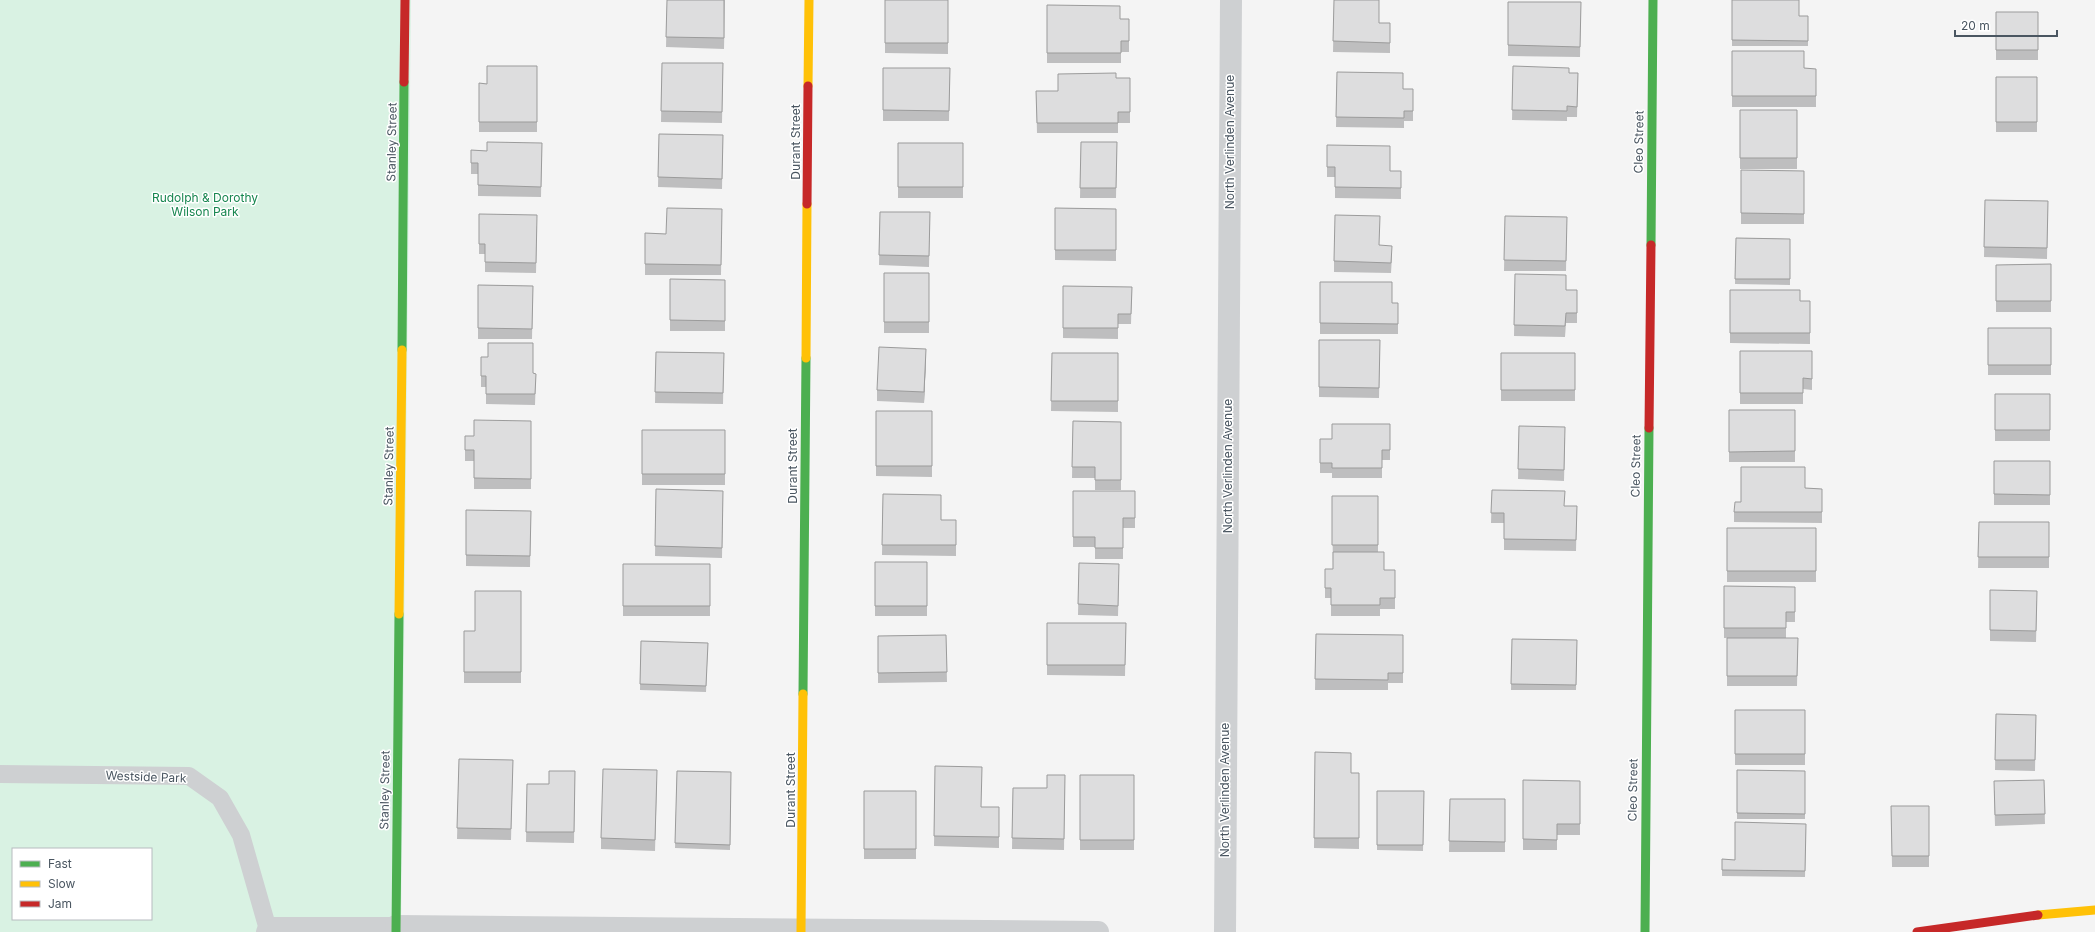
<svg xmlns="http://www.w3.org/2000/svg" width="2095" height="932" viewBox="0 0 2095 932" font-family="Inter,sans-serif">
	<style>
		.green { fill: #d9f2e3; fill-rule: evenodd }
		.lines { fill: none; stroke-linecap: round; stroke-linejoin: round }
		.lane { stroke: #ced0d2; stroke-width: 18 }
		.street { stroke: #ced0d2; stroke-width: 22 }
		.fast { stroke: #4caf50; stroke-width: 9 }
		.slow { stroke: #ffc107; stroke-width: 9 }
		.jam { stroke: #c62828; stroke-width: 9 }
		.wall { fill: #bebebf }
		.shaded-wall { fill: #9b9b9b }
		.building { fill: #ddddde; stroke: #9b9b9b }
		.labels { text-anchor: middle; stroke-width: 3; stroke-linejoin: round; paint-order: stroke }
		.street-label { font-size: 12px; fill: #4a5661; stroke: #fff }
		.park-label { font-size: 12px; fill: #17864f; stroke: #fff }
	</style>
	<rect width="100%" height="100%" fill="#f4f4f4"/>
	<path class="green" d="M0,0H411L401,932H0ZM13,849H151V919H13Z"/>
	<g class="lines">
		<path class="lane" d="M0,774L189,776L220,798L241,835L267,926L265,932
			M267,926H396"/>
		<path class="street" d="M396,926L1098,932
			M1225,932L1231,0"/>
		<path class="fast" d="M1651,245L1653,0
			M402,350L404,82
			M803,694L806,358
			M396,932L399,614
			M1645,932L1649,428"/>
		<path class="slow" d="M808,86L809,0
			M806,358L807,204
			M399,614L402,350
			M2038,915L2095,910
			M801,932L803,694"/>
		<path class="jam" d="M404,82L405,0
			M807,204L808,86
			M1649,428L1651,245
			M1917,932L2038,915"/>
	</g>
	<path class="wall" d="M667,0H725L724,49L666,47Z
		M885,0H948V54L885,53Z
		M1334,0L1379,23H1390V53L1333,52Z
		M1732,0L1799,16H1808V46H1732Z
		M1508,2H1581L1580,57L1508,56Z
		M1047,5L1120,19H1129V52H1121V63H1047Z
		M1996,12H2038V60H1996Z
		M1732,51L1804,68L1816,69V107H1732Z
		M662,63H723L722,123L661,122Z
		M537,66V132H479V83L487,84Z
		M1513,66L1569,73H1578L1577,117H1567V121L1512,120Z
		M883,68H950L949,121H883Z
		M1337,72L1403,89H1413V121H1404V128L1336,127Z
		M1996,77H2037V132H1996Z
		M1116,78H1130V123H1118V133H1037L1036,91H1058Z
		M1740,110H1797V169H1740Z
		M659,134L723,135L722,189L658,187Z
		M1081,142H1117L1116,198H1080Z
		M542,143L541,197L478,196V174H471V150L487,151Z
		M898,143H963V198H898Z
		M1327,145L1390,171H1401V199L1335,198V177H1327Z
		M1741,170L1804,171V224H1741Z
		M1985,200L2048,201L2047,259L1984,257Z
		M1055,208L1116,209V261L1055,260Z
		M722,209L721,275H645V233L666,234Z
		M880,212H930L929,267L879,265Z
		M479,214L537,226L536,273L485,272V254H479Z
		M1505,216L1567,217L1566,271H1504Z
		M1736,238L1790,239V285L1735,284Z
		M1379,245L1392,256L1391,273L1334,272V261Z
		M2051,264V312H1996V265Z
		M884,273H929V333H884Z
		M1515,274L1566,290H1577V323H1566L1565,337L1514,336Z
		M670,279L725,280V331H670Z
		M1320,282L1392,303H1398V334H1320Z
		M478,285L533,286L532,339H478Z
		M1063,286L1132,287L1131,324H1118V339L1063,338Z
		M1730,290L1800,301H1810V344L1730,343Z
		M1988,328H2051V375H1988Z
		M1319,340H1380L1379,398L1319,397Z
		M1740,351H1812V390L1803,389V404H1740Z
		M656,352L724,353L723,404L655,403Z
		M1052,353H1118V412L1051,411Z
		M1501,353H1575V401H1501Z
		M481,357L536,374L535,405L486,404V387H481Z
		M926,359L924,403L877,401V390Z
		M1995,394H2050V441H1995Z
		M1729,410H1795V462H1729Z
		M876,411H932V477L876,476Z
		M531,421V489H474V461H465V450L474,436Z
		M1073,421L1121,422V490H1095V478H1072Z
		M1390,424V460H1382V478H1332V473H1320V439H1332Z
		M1519,426L1565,438L1564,481L1518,479Z
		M642,430H725V485H642Z
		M1994,461H2050V505H1994Z
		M1805,488L1822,489V523L1734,522V512L1741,502Z
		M656,489L723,491L722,558L655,556Z
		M1492,490L1564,506H1577L1576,551L1504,550V523H1491Z
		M1073,491H1135V528H1123V559H1095V547H1073Z
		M883,494L941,520H956V556L882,555Z
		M1332,496H1378V552L1384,570H1395V609H1380V616H1331V598H1325V569H1333Z
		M466,510L531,511L530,567L466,566Z
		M1979,522H2049V568H1978Z
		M1727,528H1816V582H1727Z
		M875,562H927V616H875Z
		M1079,563L1119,575L1118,616L1078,615Z
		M623,564H710V616H623Z
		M1724,586L1795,587V622H1786V638H1798L1797,686H1727V638H1724Z
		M1990,590L2037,601L2036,642L1990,641Z
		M521,591V683H464V631H475Z
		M1047,623H1126L1125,676L1047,675Z
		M1316,634L1403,635V683H1388V690H1315Z
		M946,635L947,682L878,683V636Z
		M1512,639L1577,640L1576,690H1511Z
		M641,641L708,643L706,692L640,690Z
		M1735,710H1805V765H1735Z
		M1996,714L2036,715L2035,771L1995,770Z
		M1315,752L1351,773H1359V849L1314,848Z
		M459,759L513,760L511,840L457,839Z
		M935,766L981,807H999V848L934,846Z
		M1737,770L1805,771V819H1737Z
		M575,771L574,843L526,842L527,784H549Z
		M677,771L731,772L730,850L675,848Z
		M1065,775L1064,850L1012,849L1013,788H1047Z
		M1080,775H1134V850H1080Z
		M1523,780L1580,781V835H1557V850H1523Z
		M2044,780L2045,824L1995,826L1994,791Z
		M657,781L655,851L601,849V838Z
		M864,791H916V859H864Z
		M1377,791H1424L1423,851L1377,850Z
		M1450,799H1505V852H1449Z
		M1891,806H1929V867H1892Z
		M1806,824L1805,877L1722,876V859L1735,860Z"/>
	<path class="shaded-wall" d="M926,349V359L924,403V392Z"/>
	<path class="building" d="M667,0H724V38L666,37Z
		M885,0H948V43H885Z
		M1334,0H1379V23H1390V43L1333,41Z
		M1732,0H1799V16H1808V41L1732,40Z
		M1508,2H1581L1580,47L1508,45Z
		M1047,5L1120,6V19H1129V41H1121V53H1047Z
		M1996,12H2038V50H1996Z
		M1732,51H1804V68L1816,69V96H1732Z
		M662,63H723L722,112L661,111Z
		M487,66H537V122H479V83L487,84Z
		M1513,66L1569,68V73H1578L1577,107L1567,106V111L1512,110Z
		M883,68H950L949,111L883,110Z
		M1337,72L1403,73V89H1413V111H1404V118L1336,117Z
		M1116,73V78H1130V112H1118V123H1037L1036,91H1058V74Z
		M1996,77H2037V122H1996Z
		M1740,110H1797V158H1740Z
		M659,134L723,135L722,179L658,177Z
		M487,142L542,143L541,187L478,185V163H471V150L487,151Z
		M1081,142H1117L1116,188H1080Z
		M898,143H963V187H898Z
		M1327,145L1390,146V171H1401V188L1335,187V167H1327Z
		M1741,170L1804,171V214L1741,213Z
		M1985,200L2048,201L2047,248L1984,247Z
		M667,208L722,209L721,265L645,264V233L666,234Z
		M1055,208L1116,209V250H1055Z
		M880,212H930L929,256L879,255Z
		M479,214L537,215L536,263L485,262V244H479Z
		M1335,215L1380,216L1379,245L1392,246L1391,263L1334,261Z
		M1505,216L1567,217L1566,261L1504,260Z
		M1736,238L1790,239V279H1735Z
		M2051,264V301H1996V265Z
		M884,273H929V322H884Z
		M1515,274L1566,275V290H1577V313H1566L1565,326L1514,325Z
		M670,279L725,280V321L670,320Z
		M1320,282H1392V303H1398V324L1320,323Z
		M478,285L533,286L532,329L478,328Z
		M1063,286L1132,287L1131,314H1118V328H1063Z
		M1730,290H1800V301H1810V333H1730Z
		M1988,328H2051V365H1988Z
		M1319,340H1380L1379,388L1319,387Z
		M488,343H533V373L536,374L535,394H486V376H481V357H488Z
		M879,347L926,349L924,392L877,390Z
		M1740,351H1812V379L1803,378V393H1740Z
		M656,352L724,353L723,393L655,392Z
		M1052,353H1118V401H1051Z
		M1501,353H1575V390H1501Z
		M1995,394H2050V430H1995Z
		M1729,410H1795V451L1729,452Z
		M876,411H932V466H876Z
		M474,420L531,421V479L474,478V450H465V436H474Z
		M1073,421L1121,422V480H1095V467H1072Z
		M1332,424H1390V450H1382V468H1332V463H1320V439H1332Z
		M1519,426L1565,427L1564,470L1518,469Z
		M642,430H725V474H642Z
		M1994,461H2050V495L1994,494Z
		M1741,467H1805V488L1822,489V512H1734L1735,502H1741Z
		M656,489L723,491L722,548L655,546Z
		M1492,490L1565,491L1564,506H1577L1576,540L1504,539V513H1491Z
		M1073,491H1135V518H1123V548H1095V537H1073Z
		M883,494L941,495V520H956V545H882Z
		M1332,496H1378V545H1332Z
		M466,510L531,511L530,556L466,555Z
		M1979,522H2049V557H1978Z
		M1727,528H1816V571H1727Z
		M1333,552H1384V570H1395V598H1380V605H1331V588H1325V569H1333Z
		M875,562H927V606H875Z
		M1079,563L1119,564L1118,606L1078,604Z
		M623,564H710V606H623Z
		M1724,586L1795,587V612H1786V628H1724Z
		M1990,590L2037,591L2036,631L1990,630Z
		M475,591H521V672H464V631H475Z
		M1047,623H1126L1125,665H1047Z
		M1316,634L1403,635V673H1388V680L1315,679Z
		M946,635L947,672L878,673V636Z
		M1727,638H1798L1797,676H1727Z
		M1512,639L1577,640L1576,685L1511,684Z
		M641,641L708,643L706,686L640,684Z
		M1735,710H1805V754H1735Z
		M1996,714L2036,715L2035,760H1995Z
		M1315,752L1351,753V773H1359V838H1314Z
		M459,759L513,760L511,829L457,828Z
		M935,766L982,767L981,807H999V837L934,836Z
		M603,769L657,770L655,840L601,838Z
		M1737,770L1805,771V814L1737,813Z
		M549,771H575L574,832H526L527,784H549Z
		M677,771L731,772L730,845L675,843Z
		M1047,775H1065L1064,839L1012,838L1013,788H1047Z
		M1080,775H1134V840H1080Z
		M1523,780L1580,781V824H1557V840L1523,839Z
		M2044,780L2045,814L1995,815L1994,781Z
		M864,791H916V849H864Z
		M1377,791H1424L1423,845H1377Z
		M1450,799H1505V842L1449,841Z
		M1891,806H1929V856H1892Z
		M1735,822L1806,824L1805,871L1722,870V859L1735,860Z"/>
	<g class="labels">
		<g class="street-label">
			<text transform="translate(392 142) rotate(-89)" y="4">Stanley Street</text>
			<text transform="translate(796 142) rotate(-90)" y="4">Durant Street</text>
			<text transform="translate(1230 142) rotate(-90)" y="4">North Verlinden Avenue</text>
			<text transform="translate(1639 142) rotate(-89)" y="4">Cleo Street</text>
			<text transform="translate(389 466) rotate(-89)" y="4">Stanley Street</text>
			<text transform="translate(793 466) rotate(-90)" y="4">Durant Street</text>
			<text transform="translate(1228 466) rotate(-90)" y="4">North Verlinden Avenue</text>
			<text transform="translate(1636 466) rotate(-89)" y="4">Cleo Street</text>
			<text transform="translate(146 777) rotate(2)" y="4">Westside Park</text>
			<text transform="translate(385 790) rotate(-89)" y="4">Stanley Street</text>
			<text transform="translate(791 790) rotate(-90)" y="4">Durant Street</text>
			<text transform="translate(1225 790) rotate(-90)" y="4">North Verlinden Avenue</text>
			<text transform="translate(1633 790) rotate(-89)" y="4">Cleo Street</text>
		</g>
		<g class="park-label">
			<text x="205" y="202">Rudolph &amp; Dorothy<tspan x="205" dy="14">Wilson Park</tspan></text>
		</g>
	</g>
	<rect x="12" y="848" width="140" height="72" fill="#ffffff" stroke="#b7bbc0"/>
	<rect x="20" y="861" width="20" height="6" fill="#4caf50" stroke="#b7bbc0"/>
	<text x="48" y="868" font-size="12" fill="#4a5661">Fast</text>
	<rect x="20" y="881" width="20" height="6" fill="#ffc107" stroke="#b7bbc0"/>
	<text x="48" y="888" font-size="12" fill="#4a5661">Slow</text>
	<rect x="20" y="901" width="20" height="6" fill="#c62828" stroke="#b7bbc0"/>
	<text x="48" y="908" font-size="12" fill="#4a5661">Jam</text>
	<path d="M1955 30v6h102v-6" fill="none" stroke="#4a5661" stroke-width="2"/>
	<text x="1961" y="30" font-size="12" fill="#4a5661" stroke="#ffffff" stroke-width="3" paint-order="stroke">20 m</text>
</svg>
